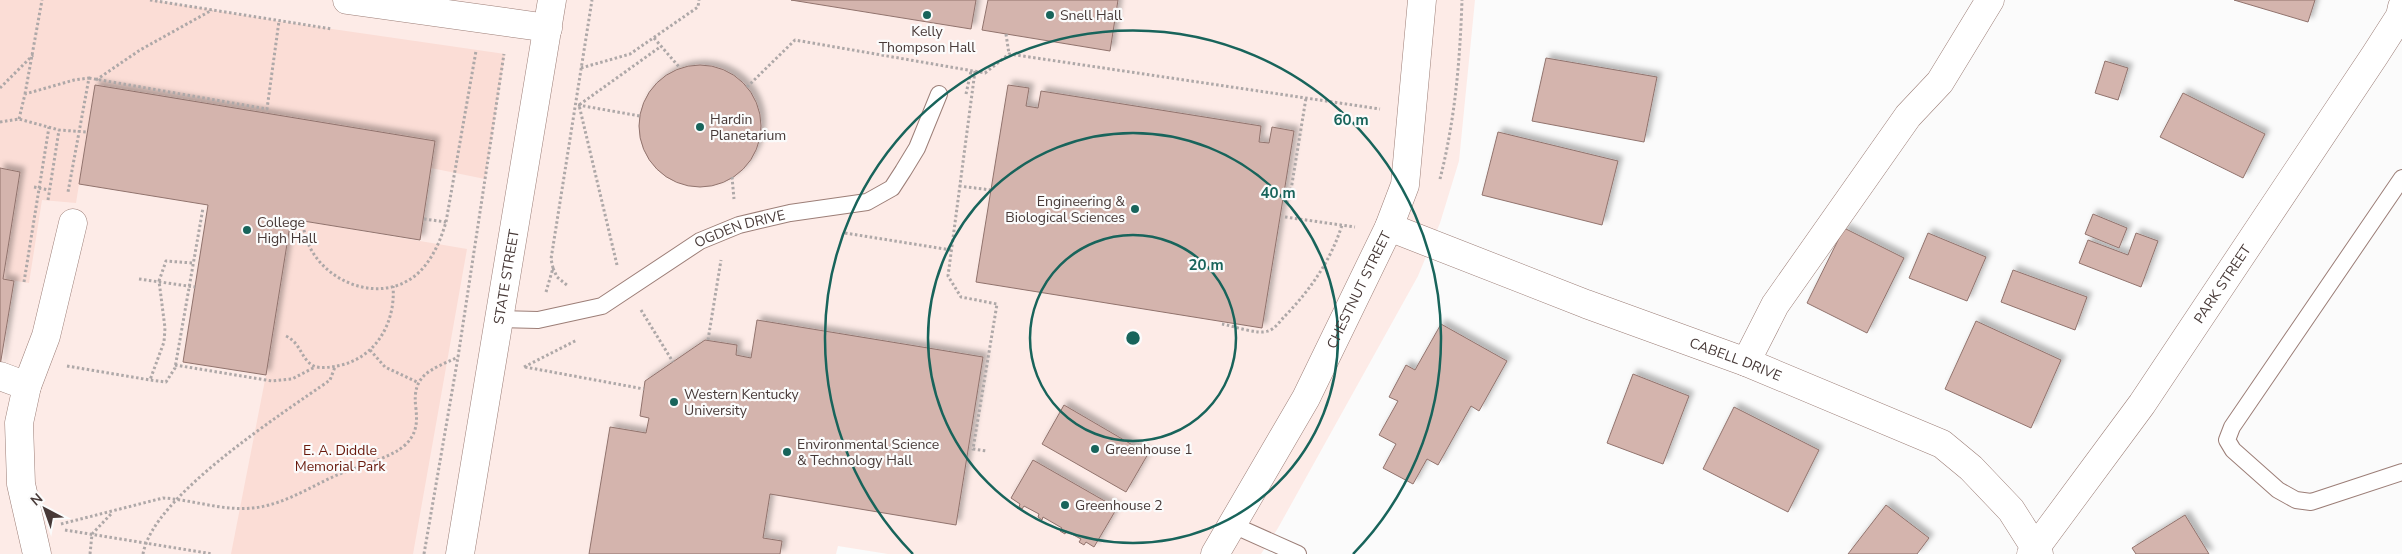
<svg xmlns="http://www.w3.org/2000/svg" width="2402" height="554" viewBox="0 0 2402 554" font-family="'Nunito Sans',sans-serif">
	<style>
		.built { fill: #fdebe7 }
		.green { fill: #fbddd6 }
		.building { fill: #d4b4ad; stroke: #91736d; filter: url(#shadow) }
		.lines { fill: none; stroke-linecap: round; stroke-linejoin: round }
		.service-casing { stroke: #9c7e77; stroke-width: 18 }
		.minor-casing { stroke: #9c7e77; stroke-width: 29 }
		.tertiary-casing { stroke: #9c7e77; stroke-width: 29 }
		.path { stroke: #aea8a8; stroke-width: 3; stroke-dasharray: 2.5 2.5; stroke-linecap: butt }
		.service { stroke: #fff; stroke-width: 16 }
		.minor { stroke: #fff; stroke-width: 28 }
		.tertiary { stroke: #fff; stroke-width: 28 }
		.ring { fill: none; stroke: #18645b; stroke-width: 2.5 }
		.poi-dot { fill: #18645b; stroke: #fbfbfb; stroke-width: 2 }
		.labels { text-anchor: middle; stroke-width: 4.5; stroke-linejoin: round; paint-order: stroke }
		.poi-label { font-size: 14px; fill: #473937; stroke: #fbfbfb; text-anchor: start }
		.street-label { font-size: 14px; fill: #473937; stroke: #fbfbfb }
		.park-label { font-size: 14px; fill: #691a0d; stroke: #fbfbfb }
		.centre { fill: #18645b; stroke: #fbfbfb; stroke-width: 2.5 }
		.ring-label { font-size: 15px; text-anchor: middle; font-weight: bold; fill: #18645b; stroke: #fbfbfb; stroke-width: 4.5; stroke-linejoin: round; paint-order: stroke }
	</style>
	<defs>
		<filter id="shadow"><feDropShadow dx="4.5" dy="-4.5" stdDeviation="2.5" flood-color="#0004"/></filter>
	</defs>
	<rect width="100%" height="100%" fill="#fbfbfb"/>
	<path class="built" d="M0,0H1475L1459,161L1440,223L1418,276L1278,528L1261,554H888L838,546L836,554H0Z"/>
	<path class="green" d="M0,0H153L277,21L505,54L485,179L431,168L435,141L95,85L76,203L42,200L29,283L3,279L20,172L0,168Z
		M291,219L467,249L413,554H231L266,375Z"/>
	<path class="building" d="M791,0H976L971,29Z
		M988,0H1118L1110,51L982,30Z
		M2234,0H2315L2308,22Z
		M1546,58L1657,77L1644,142L1532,121Z
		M2105,61L2128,68L2118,100L2095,93Z
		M639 126a61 61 0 1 1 122 0a61 61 0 1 1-122 0Z
		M95,85L435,141L420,240L291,219L266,375L183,362L208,205L79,184Z
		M1008,85L1029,88L1026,106L1038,108L1041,91L1261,126L1259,142L1269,143L1272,127L1294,131L1262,328L976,282Z
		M2183,93L2265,134L2243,178L2160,137Z
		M1498,132L1618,161L1602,225L1482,195Z
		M0,168L20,172L3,279L14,281L0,366Z
		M2093,214L2127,228L2119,248L2085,234Z
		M1844,228L1904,258L1867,333L1807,303Z
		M1928,233L1986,257L1967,301L1909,278Z
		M2136,233L2158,241L2141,287L2079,263L2088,240L2128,255Z
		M2013,270L2087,297L2075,330L2001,302Z
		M757,320L983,357L956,525L770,494L763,538L782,541L780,554H589L610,427L646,433L649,418L640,416L645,381L705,340L737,345L736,355L751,358Z
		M1976,321L2061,360L2031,428L1945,389Z
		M1441,324L1507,361L1479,411L1471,406L1438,465L1427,459L1413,484L1383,468L1396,444L1379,435L1398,401L1389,397L1406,365L1415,370Z
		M1633,374L1689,396L1663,464L1607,443Z
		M1064,405L1148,454L1126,492L1042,444Z
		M1734,407L1819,450L1788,512L1703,469Z
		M1033,460L1117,508L1094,547L1086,542L1084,545L1079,542L1081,539L1066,531L1065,534L1060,531L1062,528L1043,517L1042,520L1038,517L1039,514L1024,506L1022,509L1019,507L1020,504L1011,498Z
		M1886,505L1929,538L1917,554H1848Z
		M2185,515L2209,554H2136L2132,548Z"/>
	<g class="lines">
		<g class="service-casing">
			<g id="service">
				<path d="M2402,178L2232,427L2227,440L2233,450L2278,490L2296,500L2311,502L2402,472"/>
				<path id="s1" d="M499,319L538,320L602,306L700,241L739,225L790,213L867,202L892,188L903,171L917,148L939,94"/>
				<path d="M1233,525L1298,554"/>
			</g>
		</g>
		<g class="minor-casing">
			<g id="minor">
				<path id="s2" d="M1389,227L1586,304L1746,362L1942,444L1971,468L2011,510L2039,554"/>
				<path d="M1746,362L1775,305L1908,116L1940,82L1990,0"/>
				<path d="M0,376L27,386L19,423L21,484L37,554"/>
				<path d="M27,386L46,336L73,223"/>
				<path id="s3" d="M1215,554L1306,398L1389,227L1405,185L1422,0"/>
				<path id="s4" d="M2031,554L2142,404L2375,55L2400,16L2402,7"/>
			</g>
		</g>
		<g class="tertiary-casing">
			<g id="tertiary">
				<path d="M347,0L548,28"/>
				<path id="s5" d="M460,554L552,0"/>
			</g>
		</g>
		<path class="path" d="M150,0L332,29
			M1006,34L1009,54
			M654,38L680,68
			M581,68L630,54L698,7L699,0
			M975,71L948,276L961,297L997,304L973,449L987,451
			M89,78L267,109L279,21
			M96,80L140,50L212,10
			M747,87L795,40L985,73L1009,54L1380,109
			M0,88L33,55
			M25,94L42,0
			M966,94L971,71
			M578,105L640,116
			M19,119L25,94L74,80L89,78L68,192
			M0,122L19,119L59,130L87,132
			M732,177L734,199
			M1440,179C1455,120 1460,61 1462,0
			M959,186L991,190
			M34,187L49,190
			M48,200L59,130
			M1286,202H1289L1306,98
			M1285,217L1355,227
			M424,219L446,222
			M303,220C304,273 373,310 416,275C432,261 440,242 446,222L476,51
			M845,233L951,250
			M192,263L166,261L159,281L165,328L164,342L150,380L166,382L175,368L203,208
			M617,265L579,105L660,47
			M553,268L557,277L568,286
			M139,279L195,287
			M24,282L49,127
			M546,292L553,268L551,259L592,0
			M641,310L673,362
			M1222,324C1233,326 1259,335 1268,331C1275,329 1280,321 1285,316C1311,289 1331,260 1342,225
			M286,336C302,344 301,360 314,366C320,369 331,367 337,366C376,359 396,322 393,286
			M708,340L721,260
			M370,350L385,367L417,382
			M175,365L272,381L292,379L315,367
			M67,366L150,380
			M524,367L577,340
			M525,367L644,389
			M61,524L163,498C196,500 227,513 260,507C288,502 312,486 337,475C357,467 379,461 397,451C402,448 408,443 411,438C417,429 417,420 416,409C411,374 431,370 458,357
			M65,530L213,554
			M90,554L92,534L112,513
			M143,554C153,496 282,414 330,380L335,367
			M424,554L458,357L504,54"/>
		<use href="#service" class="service"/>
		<use href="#minor" class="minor"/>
		<use href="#tertiary" class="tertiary"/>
	</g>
	<g class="ring">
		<circle cx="1133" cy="338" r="103"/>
		<circle cx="1133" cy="338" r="205"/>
		<path d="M913 554A308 308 0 1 1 1353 554"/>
	</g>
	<g class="poi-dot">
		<circle cx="927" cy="15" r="5"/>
		<circle cx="1050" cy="15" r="5"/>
		<circle cx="700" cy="127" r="5"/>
		<circle cx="1135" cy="209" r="5"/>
		<circle cx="247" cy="230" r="5"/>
		<circle cx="674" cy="402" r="5"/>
		<circle cx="1095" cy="449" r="5"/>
		<circle cx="787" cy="452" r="5"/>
		<circle cx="1065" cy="505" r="5"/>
	</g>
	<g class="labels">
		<g class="poi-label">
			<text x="1060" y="20">Snell Hall</text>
			<text x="927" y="36" text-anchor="middle">Kelly<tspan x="927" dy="16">Thompson Hall</tspan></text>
			<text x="710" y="124">Hardin<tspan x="710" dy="16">Planetarium</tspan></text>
			<text x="1125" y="206" text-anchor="end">Engineering &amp;<tspan x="1125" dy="16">Biological Sciences</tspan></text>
			<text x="257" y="227">College<tspan x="257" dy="16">High Hall</tspan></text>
			<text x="684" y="399">Western Kentucky<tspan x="684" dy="16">University</tspan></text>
			<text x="797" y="449">Environmental Science<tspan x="797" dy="16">&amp; Technology Hall</tspan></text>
			<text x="1105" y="454">Greenhouse 1</text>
			<text x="1075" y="510">Greenhouse 2</text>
		</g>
		<g class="street-label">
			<text dy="5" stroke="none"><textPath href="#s1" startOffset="264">OGDEN DRIVE</textPath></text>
			<text dy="5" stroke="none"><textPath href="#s5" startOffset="281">STATE STREET</textPath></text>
			<text dy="5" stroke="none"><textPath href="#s4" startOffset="331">PARK STREET</textPath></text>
			<text dy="5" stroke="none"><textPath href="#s3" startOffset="301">CHESTNUT STREET</textPath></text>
			<text dy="5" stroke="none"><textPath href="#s2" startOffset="371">CABELL DRIVE</textPath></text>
		</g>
		<g class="park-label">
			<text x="340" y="455">E. A. Diddle<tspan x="340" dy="16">Memorial Park</tspan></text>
		</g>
	</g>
	<circle cx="1133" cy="338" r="8" class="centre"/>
	<g class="ring-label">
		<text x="1351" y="125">60 m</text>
		<text x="1278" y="198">40 m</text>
		<text x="1206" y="270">20 m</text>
	</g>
	<g transform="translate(45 509) rotate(319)" stroke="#fbfbfb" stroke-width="4" paint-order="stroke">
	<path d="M0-4L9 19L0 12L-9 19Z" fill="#473937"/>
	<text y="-8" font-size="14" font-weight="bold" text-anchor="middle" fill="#473937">N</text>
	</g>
</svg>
